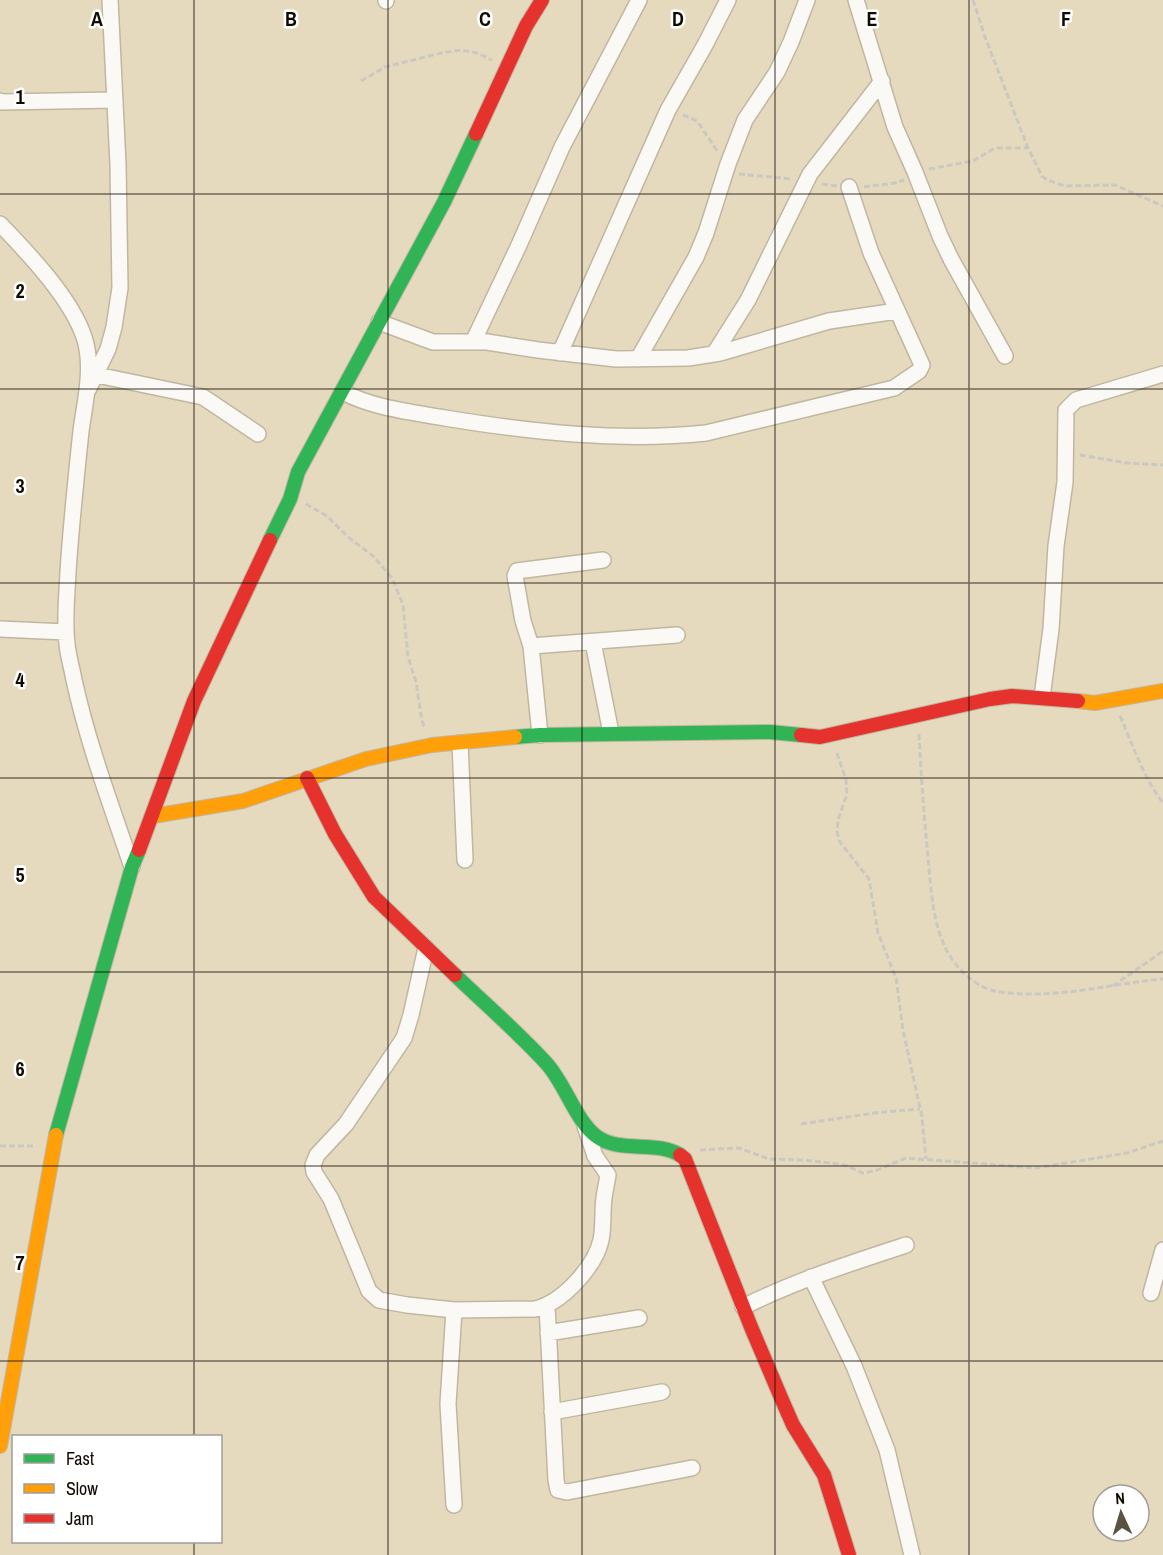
<svg xmlns="http://www.w3.org/2000/svg" width="1163" height="1555" viewBox="0 0 1163 1555" font-family="'Archivo Narrow',sans-serif">
	<style>
		.lines { fill: none; stroke-linecap: round; stroke-linejoin: round }
		.street-casing { stroke: #c0b7a2; stroke-width: 18 }
		.fast-casing { stroke: #c0b7a2; stroke-width: 16 }
		.slow-casing { stroke: #c0b7a2; stroke-width: 16 }
		.jam-casing { stroke: #c0b7a2; stroke-width: 16 }
		.path { stroke: #cbc8c1; stroke-width: 3; stroke-dasharray: 6 3; stroke-linecap: butt }
		.street { stroke: #fbf9f5; stroke-width: 15 }
		.fast { stroke: #30b455; stroke-width: 14 }
		.slow { stroke: #ff9f0a; stroke-width: 14 }
		.jam { stroke: #e5322d; stroke-width: 14 }
		.grid { fill: none; stroke: #110a00; stroke-width: 1.5; stroke-opacity: 0.55 }
		.grid-label { font-size: 20px; text-anchor: middle; font-weight: bold; fill: #110a00; stroke: #fff; stroke-width: 5; stroke-linejoin: round; paint-order: stroke }
	</style>
	<rect width="100%" height="100%" fill="#e5dabe"/>
	<g class="lines">
		<g class="street-casing">
			<path id="street" d="M856,0L895,127L915,172L940,236L951,259L1005,356
				M386,1V0
				M0,101L2,102L114,100
				M0,224C28,253 71,298 84,337C94,366 85,401 81,431C76,478 71,525 68,572C67,596 64,620 67,644C68,656 72,668 74,680C88,744 111,805 132,867
				M379,322L433,342H487L538,350L616,359L688,358L720,353L829,321L897,311
				M473,342L519,245L562,147L639,0
				M560,353L668,110L705,45L728,0
				M714,354L748,300L810,174L882,81
				M638,359L696,257L706,233L728,164L745,120L777,72L791,42L807,0
				M97,375L203,397L258,434
				M88,390L108,349L114,327L120,288L118,164L110,0
				M343,392C373,408 411,412 445,418C530,432 620,442 706,433L894,388L919,371L922,365L871,253L849,187
				M0,629L66,632
				M593,642L611,733
				M531,646L677,635
				M1042,697L1051,629L1056,546L1065,482L1066,410L1076,400L1163,374
				M540,735L531,646L523,621L515,576L517,571L603,560
				M460,743L465,860
				M426,948L411,1015L404,1038L346,1124L317,1155L313,1165L314,1172L331,1199L369,1291L379,1300L407,1305L454,1310L535,1309C562,1303 595,1267 601,1240C604,1226 602,1212 604,1198C605,1190 607,1182 608,1175L595,1156L585,1126
				M811,1277L854,1366L887,1450L912,1555
				M1151,1293L1163,1250
				M547,1306L556,1480L558,1490L567,1492L692,1468
				M743,1307C795,1281 851,1263 906,1245
				M454,1310L448,1404L454,1505
				M548,1333L639,1318
				M552,1412L662,1392"/>
		</g>
		<g class="fast-casing">
			<path id="fast" d="M270,540L290,499L298,472L444,202L476,134
				M515,737L540,735L770,732L801,735
				M455,975C485,1004 519,1033 547,1064C565,1084 576,1121 596,1136C620,1154 656,1140 680,1155
				M56,1135L132,867L139,850"/>
		</g>
		<g class="slow-casing">
			<path id="slow" d="M1078,701L1095,703L1163,691
				M153,816L243,801L366,759L432,745L515,737
				M0,1446L56,1135"/>
		</g>
		<g class="jam-casing">
			<path id="jam" d="M476,134L526,26L542,0
				M801,735L820,737L990,699L1012,696L1078,701
				M307,778L335,834L374,897L455,975
				M139,850L194,701L270,540
				M680,1155L685,1159L751,1327L782,1400L793,1425L824,1475L849,1555"/>
		</g>
		<path class="path" d="M973,0L985,37L1028,148L1042,176L1047,180L1065,186L1115,185L1163,206
			M361,81L385,67L441,53L461,50L477,53L492,60
			M683,115L697,121L718,152
			M929,169L973,161L995,148H1028
			M739,174L792,179
			M822,184L837,186
			M864,187L895,183L904,180
			M1080,455L1128,463L1163,465
			M306,504L327,516L348,537L373,556L392,578L403,605L408,657L416,682L422,721L425,728
			M1120,716C1133,745 1143,777 1163,803
			M919,734C921,775 924,816 928,857C931,888 932,922 947,951C956,968 975,987 995,991C1051,1001 1107,984 1163,979
			M837,753L846,780L847,794L838,820L837,832L840,842L869,879L878,933L896,978L903,1030L922,1117L926,1159
			M1113,986L1163,951
			M801,1124L874,1113L920,1109
			M0,1146H36
			M700,1150L739,1148L769,1159L804,1160L830,1163L845,1165L862,1173L875,1171L906,1158L1036,1168L1127,1153L1163,1141"/>
		<use href="#street" class="street"/>
		<use href="#fast" class="fast"/>
		<use href="#slow" class="slow"/>
		<use href="#jam" class="jam"/>
	</g>
	<path class="grid" d="M194,0V1436M388,0V1555M582,0V1555M775,0V1555M969,0V1555M0,194H1163M0,389H1163M0,583H1163M0,778H1163M0,972H1163M0,1166H1163M0,1361H1163M194,1542V1555"/>
	<g class="grid-label">
		<text x="97" y="26">A</text>
		<text x="291" y="26">B</text>
		<text x="485" y="26">C</text>
		<text x="678" y="26">D</text>
		<text x="872" y="26">E</text>
		<text x="1066" y="26">F</text>
		<text x="20" y="104">1</text>
		<text x="20" y="298">2</text>
		<text x="20" y="493">3</text>
		<text x="20" y="687">4</text>
		<text x="20" y="882">5</text>
		<text x="20" y="1076">6</text>
		<text x="20" y="1270">7</text>
	</g>
	<rect x="12" y="1435" width="210" height="108" fill="#ffffff" stroke="#a09d99" stroke-width="1.5"/>
	<rect x="24" y="1454" width="30" height="9" fill="#30b455" stroke="#a09d99" stroke-width="1.5"/>
	<text x="66" y="1465" font-size="18" fill="#110a00">Fast</text>
	<rect x="24" y="1484" width="30" height="9" fill="#ff9f0a" stroke="#a09d99" stroke-width="1.5"/>
	<text x="66" y="1495" font-size="18" fill="#110a00">Slow</text>
	<rect x="24" y="1514" width="30" height="9" fill="#e5322d" stroke="#a09d99" stroke-width="1.5"/>
	<text x="66" y="1525" font-size="18" fill="#110a00">Jam</text>
	<g transform="translate(1121 1513) rotate(356)"><circle r="28" fill="#ffffff" stroke="#a09d99" stroke-width="1.5"/>
	<path d="M0-4.5L10 22L0 15L-10 22Z" fill="#5b5342"/>
	<text y="-9" font-size="16" font-weight="bold" text-anchor="middle" fill="#110a00">N</text>
	</g>
</svg>
